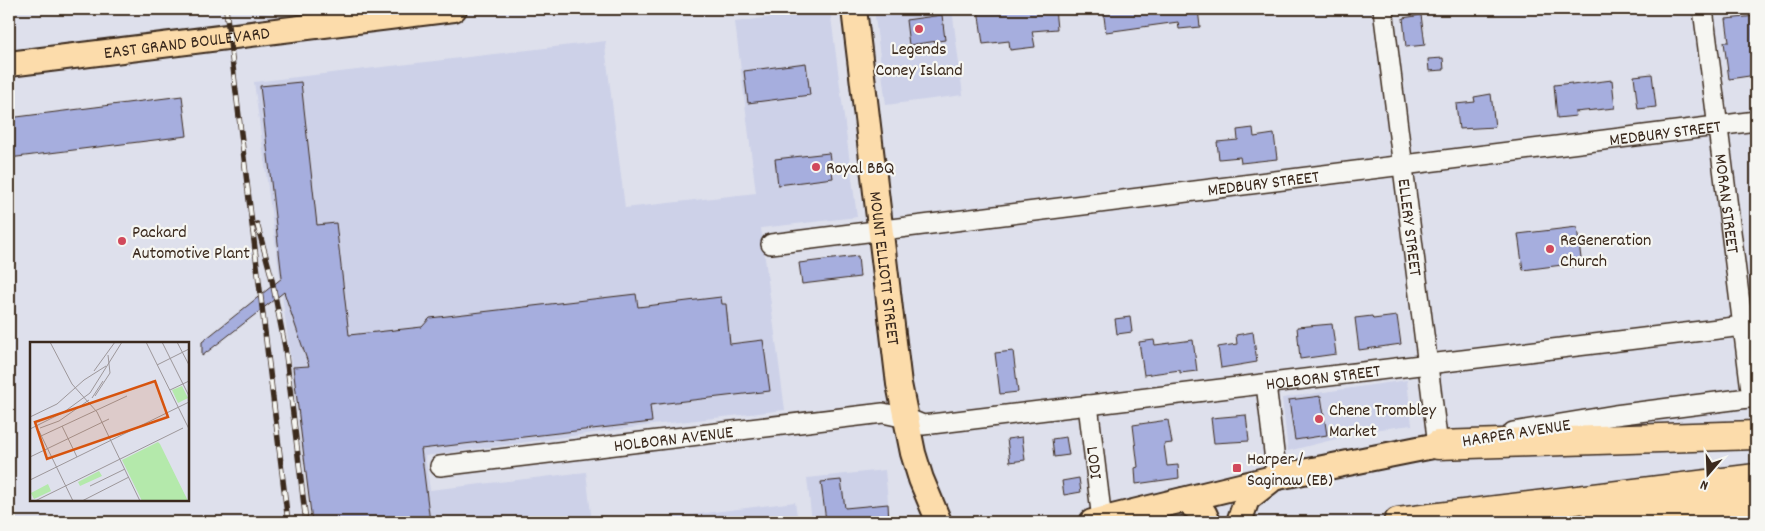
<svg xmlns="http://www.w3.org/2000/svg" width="1765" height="531" viewBox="0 0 1765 531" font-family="Dekko,sans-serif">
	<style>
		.built { fill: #cdd1e8 }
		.building { fill: #a6aede; stroke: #3b2a1e }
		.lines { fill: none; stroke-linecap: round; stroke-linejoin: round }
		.minor-casing { stroke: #3b2a1e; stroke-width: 22 }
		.major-casing { stroke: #3b2a1e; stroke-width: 28 }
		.highway-casing { stroke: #3b2a1e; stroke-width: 31 }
		.minor { stroke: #f6f6f2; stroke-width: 19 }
		.major { stroke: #fcdcab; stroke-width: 24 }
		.highway { stroke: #fcdcab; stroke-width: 28 }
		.rail-casing { stroke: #3b2a1e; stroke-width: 5.5 }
		.rail { stroke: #f6f6f2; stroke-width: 4; stroke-dasharray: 11; stroke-linecap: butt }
		.poi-dot { fill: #d1495b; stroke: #f6f6f2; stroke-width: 2 }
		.labels { text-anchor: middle; stroke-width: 4.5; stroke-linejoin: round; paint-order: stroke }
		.street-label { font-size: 18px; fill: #3b2a1e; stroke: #f6f6f2 }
		.poi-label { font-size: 18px; fill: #3b2a1e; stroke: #f6f6f2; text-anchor: start }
		.inset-road { fill: none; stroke: #9d979a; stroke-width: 1 }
		.view { fill: #d7540e; fill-opacity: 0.15; stroke: #d7540e; stroke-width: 2.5 }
		.inset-edge { fill: none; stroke: #3b2a1e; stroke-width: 2.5 }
	</style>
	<rect width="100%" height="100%" fill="#dee0ec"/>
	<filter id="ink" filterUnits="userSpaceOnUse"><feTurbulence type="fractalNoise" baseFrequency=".02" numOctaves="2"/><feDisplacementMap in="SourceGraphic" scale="10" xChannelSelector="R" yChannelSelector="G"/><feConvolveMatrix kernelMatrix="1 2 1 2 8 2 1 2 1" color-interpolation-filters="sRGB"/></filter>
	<g filter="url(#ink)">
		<path class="built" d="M830,9L857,217L761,228L785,410L652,425L425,456L430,490L586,472L592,522H312L254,82L606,41L605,46L625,208L756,193L735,22Z
			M874,9H952L963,95L886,105Z
			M1407,380L1412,425L1372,430L1288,451L1282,398Z
			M885,470L890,522H812L807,478Z
			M795,502L798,522H625L698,514Z"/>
		<path class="building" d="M978,9H1055L1057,29L1032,31L1035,47L1010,50L1009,41L983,44Z
			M1103,9H1198L1200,27L1179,29L1178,22L1106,32Z
			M942,15L945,40L909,45L906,20Z
			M1421,15L1425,45L1406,47L1403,18Z
			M1756,16V75L1729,79L1724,42H1729L1726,19Z
			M1443,58L1444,70L1429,71L1428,59Z
			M806,63L810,95L748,103L744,71Z
			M1652,74L1656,107L1638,109L1634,76Z
			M1612,80L1615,108L1575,112L1576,116L1557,118L1554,85L1572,83V85Z
			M301,82L317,225L336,223L349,335L422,327L430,318L636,294L638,307L721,297L722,304H726L730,344L763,340L770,391L650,405L652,422L421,449L430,522H312L293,367L309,366L284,292L202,356V342L282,278L260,86Z
			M1491,94L1495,127L1459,129L1456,104L1475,102L1474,97Z
			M182,96L187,136L9,158V118Z
			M1253,128L1254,137L1274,134L1277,159L1241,163L1240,157L1219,159L1217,142L1238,140L1237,130Z
			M829,153L833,178L778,185L775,159Z
			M1577,227L1582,266L1570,267V264L1523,270L1518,234Z
			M858,256L860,277L802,284L799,263Z
			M1372,316L1373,319L1397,316L1401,344L1359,350L1355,318Z
			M1130,317L1132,332L1117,334L1115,319Z
			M1332,324L1336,354L1300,359L1297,327Z
			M1253,332L1257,362L1221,368L1218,347L1237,344L1236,335Z
			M1154,340L1155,345L1193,340L1197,371L1180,373V370L1144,375L1139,342Z
			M1013,351L1018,392L1000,394L995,353Z
			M1321,396L1327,435L1295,440L1289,400Z
			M1246,415L1249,441L1214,443L1211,418Z
			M1168,420L1172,443L1164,444L1167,466L1178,465L1179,478L1136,484L1135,468L1138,467L1133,425Z
			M1022,437L1025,460L1010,462L1007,439Z
			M1066,437L1069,455L1054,457L1052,439Z
			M1079,478L1081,492L1064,495L1062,481Z
			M841,480L845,508L888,504L889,522L826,521L821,482Z"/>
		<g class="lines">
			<g class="minor-casing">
				<g id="minor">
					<path id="s1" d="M1383,9L1438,445L1449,443"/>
					<path id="s2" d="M1703,9L1752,398"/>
					<path id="s3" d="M771,244L1756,121"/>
					<path d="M1266,384L1277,478"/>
					<path id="s4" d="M1088,405L1102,520"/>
					<path d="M1513,432L1615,415L1756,397"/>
					<path id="s5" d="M440,466L883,413L906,418L923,425L1743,326"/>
				</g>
			</g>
			<g class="major-casing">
				<g id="major">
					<path id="s6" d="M854,9L899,384L913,453L921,479L939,522"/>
					<path id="s7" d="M9,64L454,9"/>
					<path d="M1184,500L1204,513L1208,522"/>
					<path d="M1092,522L1273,478L1438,445"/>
					<path d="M1239,522L1247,499L1270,481"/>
				</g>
			</g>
			<g class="highway-casing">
				<path id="highway" d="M1438,445L1756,435
					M1398,522L1756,478
					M1594,522L1756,501"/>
			</g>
			<use href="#minor" class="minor"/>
			<use href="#major" class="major"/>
			<use href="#highway" class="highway"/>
			<g class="rail-casing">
				<path id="rail" d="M226,9L288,522
					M257,224L271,275L285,347L306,522"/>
			</g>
			<use href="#rail" class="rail"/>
		</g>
	</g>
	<g class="poi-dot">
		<circle cx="919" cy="29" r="5"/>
		<circle cx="816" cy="167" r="5"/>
		<circle cx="122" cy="241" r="5"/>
		<circle cx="1550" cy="249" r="5"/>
		<circle cx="1319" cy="419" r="5"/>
		<rect x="1232" y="463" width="10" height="10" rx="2.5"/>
	</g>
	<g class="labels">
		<g class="street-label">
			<text dy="6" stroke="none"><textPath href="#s7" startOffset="179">EAST GRAND BOULEVARD</textPath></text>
			<text dy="6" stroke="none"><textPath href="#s3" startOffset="901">MEDBURY STREET</textPath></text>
			<text dy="6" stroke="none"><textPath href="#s3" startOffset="496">MEDBURY STREET</textPath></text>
			<text dy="6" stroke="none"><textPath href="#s2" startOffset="196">MORAN STREET</textPath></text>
			<text dy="6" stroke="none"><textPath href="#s1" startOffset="220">ELLERY STREET</textPath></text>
			<text dy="6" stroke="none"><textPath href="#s6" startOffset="261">MOUNT ELLIOTT STREET</textPath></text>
			<text dy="6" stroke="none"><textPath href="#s5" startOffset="891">HOLBORN STREET</textPath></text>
			<text transform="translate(1516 432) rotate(-9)" y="6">HARPER AVENUE</text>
			<text dy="6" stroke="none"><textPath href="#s5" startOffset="235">HOLBORN AVENUE</textPath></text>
			<text dy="6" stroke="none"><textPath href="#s4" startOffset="58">LODI</textPath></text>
		</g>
		<g class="poi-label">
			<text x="919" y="54" text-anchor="middle">Legends<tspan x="919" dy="21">Coney Island</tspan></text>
			<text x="826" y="173">Royal BBQ</text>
			<text x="132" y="237">Packard<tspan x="132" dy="21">Automotive Plant</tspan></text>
			<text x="1560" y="245">ReGeneration<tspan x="1560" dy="21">Church</tspan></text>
			<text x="1329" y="415">Chene Trombley<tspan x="1329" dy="21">Market</tspan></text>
			<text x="1247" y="464">Harper /<tspan x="1247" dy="21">Saginaw (EB)</tspan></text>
		</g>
	</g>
	<g transform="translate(30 342)">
		<rect width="159" height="159" fill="#dee0ec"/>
		<path d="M152,44L158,56L148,61L142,48ZM128,100L130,102L158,159H112L92,118ZM69,129L72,134L50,144L48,140ZM18,142L21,149L4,157L1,151Z" fill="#b4e9ab"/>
		<path class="inset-road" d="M20,0L42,42L67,70L110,159M116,0L159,87M132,0L159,54M147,0L159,23M127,23L159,7M64,29L85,0M54,38L76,24M140,48L159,39M65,54L80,31L78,13M62,56L73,39M0,75L27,62L54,38M29,79L59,58M32,84L47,115M10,86L29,79M0,87L34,70L60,51L92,0M9,89L43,159M11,94L97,54M0,115L79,77M0,138L159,60M60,144L95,127M5,159L153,86M52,159L99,135"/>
		<path class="view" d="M125,39L138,75L17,117L5,80Z"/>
		<rect width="159" height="159" class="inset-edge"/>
	</g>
	<rect width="1765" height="531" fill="none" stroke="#f6f6f2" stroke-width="30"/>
	<rect x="15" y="15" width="1735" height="501" fill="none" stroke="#3b2a1e" stroke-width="2" filter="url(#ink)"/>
	<g transform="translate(1708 474) rotate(199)" stroke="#f6f6f2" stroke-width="4" paint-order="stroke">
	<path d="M0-4L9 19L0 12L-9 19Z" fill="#3b2a1e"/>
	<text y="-8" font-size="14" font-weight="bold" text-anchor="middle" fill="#3b2a1e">N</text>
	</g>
</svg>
